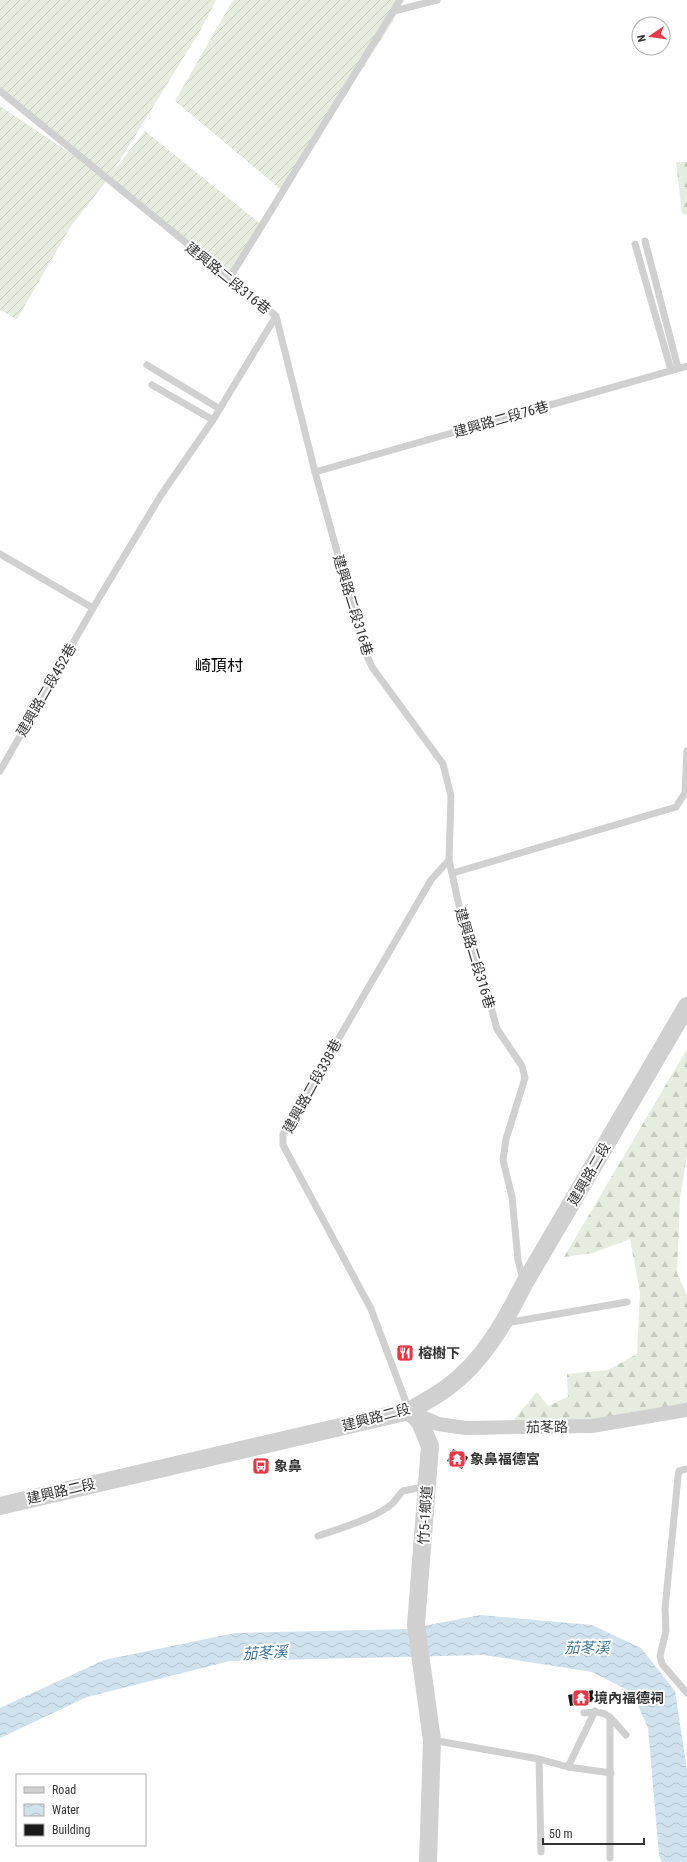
<svg xmlns="http://www.w3.org/2000/svg" width="687" height="1862" viewBox="0 0 687 1862" font-family="'Roboto Condensed','Noto Sans TC',sans-serif">
	<style>
		.forest { fill: url(#forest-firs) }
		.garden { fill: url(#garden-furrows) }
		.water { fill: url(#water-waves) }
		.building { fill: #1a1a1a }
		.lines { fill: none; stroke-linecap: round; stroke-linejoin: round }
		.service { stroke: #d0d0d0; stroke-width: 7 }
		.minor { stroke: #d0d0d0; stroke-width: 14 }
		.tertiary { stroke: #d0d0d0; stroke-width: 18 }
		.labels { text-anchor: middle; stroke-width: 4; stroke-linejoin: round; paint-order: stroke }
		.street-label { font-size: 14px; fill: #333; stroke: #fff }
		.poi-label { font-size: 14px; font-weight: bold; fill: #333; stroke: #fff; text-anchor: start }
		.water-label { font-size: 15px; font-style: italic; fill: #3f7597; stroke: #fff }
		.quarter-label { font-size: 16px; fill: #000; stroke: #fff }
	</style>
	<defs>
		<pattern id="forest-firs" width="22" height="20" patternUnits="userSpaceOnUse"><rect width="22" height="20" fill="#e6ecdf"/><path d="M5 1l3.5 6h-7zM16 11l3.5 6h-7z" fill="#c6cbc0"/></pattern>
		<pattern id="garden-furrows" width="10" height="10" patternUnits="userSpaceOnUse"><rect width="10" height="10" fill="#e6ecdf"/><path d="M-1 1l2-2M0 10L10 0M9 11l2-2" fill="none" stroke="#c6cbc0"/></pattern>
		<pattern id="water-waves" width="16" height="10" patternUnits="userSpaceOnUse"><rect width="16" height="10" fill="#cfe2ee"/><path d="M0 5q4-4 8 0t8 0" fill="none" stroke="#b2c2cd"/></pattern>
	</defs>
	<rect width="100%" height="100%" fill="#fff"/>
	<path class="forest" d="M676,162H687V215L682,213Z
		M687,1049V1155L680,1199L677,1273L687,1295V1405L502,1434L537,1392L548,1406L568,1397L567,1374L608,1370L637,1354L640,1292L630,1239L593,1253L564,1257Z"/>
	<path class="garden" d="M0,0H216L200,31L112,173L145,131L263,226L229,279L108,179L71,226L17,319L0,310V106L103,175L0,91Z
		M233,0H402L393,21L284,192L175,101Z"/>
	<path class="water" d="M480,1615L592,1625L641,1648L675,1691L687,1770V1862H662L659,1855L648,1728L632,1692L592,1672L484,1655L230,1661L87,1697L0,1738V1708L104,1660L235,1633L408,1629Z"/>
	<path class="building" d="M453,1449L468,1457L462,1469L447,1461Z
		M593,1690L594,1701L570,1706L568,1695Z"/>
	<g class="lines">
		<path class="service" d="M394,11L437,0
			M0,91L276,316L315,472L364,649L372,667L443,764L451,796L449,860L465,933L480,966L497,1029L522,1066L525,1078L506,1139L503,1160L512,1197L518,1260L523,1280
			M645,241L678,368
			M635,244L671,370
			M229,279L400,0
			M147,365L220,409
			M152,385L213,420
			M315,472L687,366
			M0,554L93,608
			M0,771L93,608L161,495L213,420L276,316
			M453,873L676,807L685,793L687,751
			M506,1323L627,1302
			M409,1410L371,1309L283,1145V1134L431,880L449,860
			M687,1469L679,1471L678,1477L665,1609L666,1631L660,1656L662,1664L687,1693
			M318,1536C340,1528 375,1519 393,1503C397,1499 399,1494 403,1491L427,1486
			M584,1713C609,1709 610,1718 626,1735
			M610,1717V1858
			M432,1740L539,1759L568,1767L611,1773
			M539,1759L541,1852
			M568,1767L595,1711"/>
		<path class="minor" d="M411,1412L438,1424L466,1428L592,1426L687,1410"/>
		<path class="tertiary" d="M409,1411L420,1422L430,1446L416,1625L432,1740L428,1862
			M0,1506L409,1411C422,1403 436,1396 448,1387C483,1361 505,1322 524,1284L687,1006"/>
	</g>
	<defs>
		<g id="restaurant-square" transform="scale(0.9)"><rect x="-9" y="-9" width="18" height="18" rx="4" fill="#e63946" stroke="#fff"/><path d="M-5-6h1v4h1v-4h1v4h1v-4h1v5L-1.5 .5V6h-2V.5L-5-1ZM5-6V6H3V1.5H1.5Q1.5-4 5-6Z" fill="#fff"/></g>
		<g id="temple-square" transform="scale(0.9)"><rect x="-9" y="-9" width="18" height="18" rx="4" fill="#e63946" stroke="#fff"/><path d="M0-6L5-2H3V0L6.5 2.5H4V6H1.5V3h-3V6H-4V2.5H-6.5L-3 0V-2H-5Z" fill="#fff"/></g>
		<g id="bus-square" transform="scale(0.9)"><rect x="-9" y="-9" width="18" height="18" rx="4" fill="#e63946" stroke="#fff"/><path d="M-5-6H5V4H4V6H2V4H-2V6H-4V4H-5ZM-3.5-4V0h7V-4ZM-3.5 1.2v1.5H-2V1.2ZM2 1.2v1.5H3.5V1.2Z" fill="#fff"/></g>
	</defs>
	<g fill-rule="evenodd">
		<use href="#restaurant-square" x="405" y="1353"/>
		<use href="#temple-square" x="457" y="1459"/>
		<use href="#bus-square" x="261" y="1466"/>
		<use href="#temple-square" x="581" y="1698"/>
	</g>
	<g class="labels">
		<g class="street-label">
			<text transform="translate(228 278) rotate(39)" y="5">建興路二段316巷</text>
			<text transform="translate(501 419) rotate(-16)" y="5">建興路二段76巷</text>
			<text transform="translate(353 605) rotate(73)" y="5">建興路二段316巷</text>
			<text transform="translate(46 690) rotate(-60)" y="5">建興路二段452巷</text>
			<text transform="translate(475 958) rotate(73)" y="5">建興路二段316巷</text>
			<text transform="translate(312 1086) rotate(-61)" y="5">建興路二段338巷</text>
			<text transform="translate(589 1174) rotate(-60)" y="5">建興路二段</text>
			<text transform="translate(376 1417) rotate(-15)" y="5">建興路二段</text>
			<text transform="translate(547 1427) rotate(-1)" y="5">茄苳路</text>
			<text transform="translate(61 1491) rotate(-13)" y="5">建興路二段</text>
			<text transform="translate(425 1515) rotate(-86)" y="5">竹5-1鄉道</text>
		</g>
		<g class="poi-label">
			<text x="418" y="1358">榕樹下</text>
			<text x="470" y="1464">象鼻福德宮</text>
			<text x="274" y="1471">象鼻</text>
			<text x="594" y="1703">境內福德祠</text>
		</g>
		<g class="water-label">
			<text x="587" y="1653">茄苳溪</text>
			<text transform="translate(265 1653) rotate(-3)" y="5">茄苳溪</text>
		</g>
		<g class="quarter-label">
			<text x="219" y="671">崎頂村</text>
		</g>
	</g>
	<rect x="16" y="1774" width="130" height="72" fill="#ffffff" stroke="#adadad"/>
	<rect x="24" y="1787" width="20" height="6" fill="#d0d0d0" stroke="#adadad"/>
	<text x="52" y="1794" font-size="12" fill="#333333">Road</text>
	<rect x="24" y="1804" width="20" height="12" fill="url(#water-waves)" stroke="#adadad"/>
	<text x="52" y="1814" font-size="12" fill="#333333">Water</text>
	<rect x="24" y="1824" width="20" height="12" fill="#1a1a1a" stroke="#adadad"/>
	<text x="52" y="1834" font-size="12" fill="#333333">Building</text>
	<g transform="translate(651 36) rotate(257)"><circle r="19" fill="#ffffff" stroke="#adadad"/>
	<path d="M0-3L7 15L0 10L-7 15Z" fill="#e63946"/>
	<text y="-6" font-size="11" font-weight="bold" text-anchor="middle" fill="#333333">N</text>
	</g>
	<path d="M543 1838v6h101v-6" fill="none" stroke="#333333" stroke-width="2"/>
	<text x="549" y="1838" font-size="12" fill="#333333" stroke="#ffffff" stroke-width="3" paint-order="stroke">50 m</text>
</svg>
